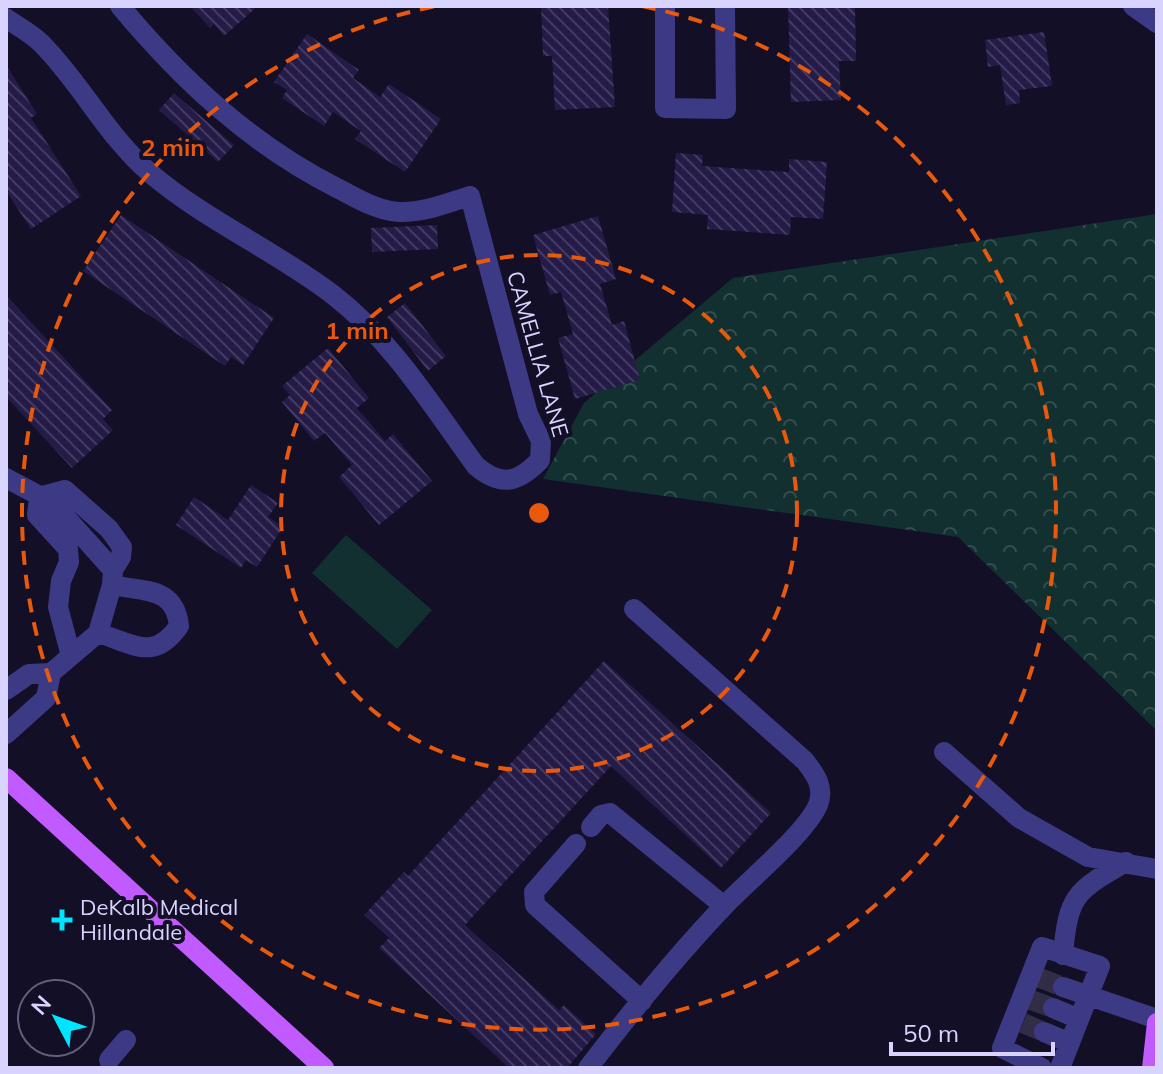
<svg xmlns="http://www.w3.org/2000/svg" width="1163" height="1074" viewBox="0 0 1163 1074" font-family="Mulish,sans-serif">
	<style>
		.grass { fill: #12302f }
		.forest { fill: url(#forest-crowns) }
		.building { fill: url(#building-back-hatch) }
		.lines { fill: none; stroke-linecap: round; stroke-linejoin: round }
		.minor-tunnel { stroke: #312d47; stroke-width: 20; stroke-dasharray: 20 10; stroke-linecap: butt }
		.minor { stroke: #3d3a85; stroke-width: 20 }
		.major { stroke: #c25bff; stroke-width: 20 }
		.ring { fill: none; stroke: #e8590c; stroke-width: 4; stroke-dasharray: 14 10 }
		.poi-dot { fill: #00e5ff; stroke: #130f26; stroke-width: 3 }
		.labels { text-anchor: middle; stroke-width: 8; stroke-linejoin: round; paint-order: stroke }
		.street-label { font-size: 22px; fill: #d9d4ff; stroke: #130f26 }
		.poi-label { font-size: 22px; fill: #d9d4ff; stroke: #130f26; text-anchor: start }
		.centre { fill: #e8590c; stroke: #130f26; stroke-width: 4 }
		.ring-label { font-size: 24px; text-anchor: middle; font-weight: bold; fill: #e8590c; stroke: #130f26; stroke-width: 8; stroke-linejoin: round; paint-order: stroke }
	</style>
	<defs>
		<pattern id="forest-crowns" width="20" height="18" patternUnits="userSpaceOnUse" patternTransform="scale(2)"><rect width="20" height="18" fill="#12302f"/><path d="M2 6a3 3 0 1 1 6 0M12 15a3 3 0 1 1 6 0" fill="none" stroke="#344d4e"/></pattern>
		<pattern id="building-back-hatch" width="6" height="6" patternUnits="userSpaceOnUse" patternTransform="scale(2)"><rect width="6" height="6" fill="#241b47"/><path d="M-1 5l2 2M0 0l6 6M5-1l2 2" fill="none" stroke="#433b63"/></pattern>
	</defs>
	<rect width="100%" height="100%" fill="#130f26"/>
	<path class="grass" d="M346,535L432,610L397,649L312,573Z"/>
	<path class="forest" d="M1157,214V731L958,537L543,479L584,403L733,278Z"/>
	<path class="building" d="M190,6H258L224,36L214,24L210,28Z
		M541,6H608L615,107L555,110L552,56H543Z
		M788,6H855L856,61H839L841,100L791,102Z
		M1044,32L1052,86L1019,90L1020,103L1006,105L1000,65L988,67L985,40Z
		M307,34L359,70L353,78L380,97L389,84L441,119L405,172L355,139L361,131L333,112L324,126L282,98L287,90L274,82Z
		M6,65L37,114L31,118L81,196L31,229L6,191Z
		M174,93L234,145L218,162L159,110Z
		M676,153L703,155L702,166L789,172V159L827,162L823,219L791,217L790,235L707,229L708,215L672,212Z
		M121,215L274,318L243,365L231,357L225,366L83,271Z
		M598,216L616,279L600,284L612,325L624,321L640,380L575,399L558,338L573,334L561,292L550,295L533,235Z
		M437,225L438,249L372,252L371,228Z
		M6,295L112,410L103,419L113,430L72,468L6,397Z
		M405,303L446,356L428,371L387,317Z
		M328,348L369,398L357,408L385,441L393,434L432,481L379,525L339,477L352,465L325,433L314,441L282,402L290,395L282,386Z
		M251,485L278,503L268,517L283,527L257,567L246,560L241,568L176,525L194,497L228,520Z
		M604,661L771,813L721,868L611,766L465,925L559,1010L564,1005L596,1034L567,1068H509L379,948L389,938L364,915L404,872L408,876Z"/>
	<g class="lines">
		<path class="minor-tunnel" d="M1040,978L1063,987
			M1031,1000L1053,1008
			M1023,1023L1044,1032"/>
		<path class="minor" d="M665,6V108L726,109L725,6
			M1133,6L1157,23
			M6,18C17,26 31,33 41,43C81,83 106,135 150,173C205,220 274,250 332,294C392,340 432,406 476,466C501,487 518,483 540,460L541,441L528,414L470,196C447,203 424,213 399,212C377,211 357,198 337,188C250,144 182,80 120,6
			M6,478L53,503L113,570L112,585L98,633L51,673L29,674L6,690
			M39,497L37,515L68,549L69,562L61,581L58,607L71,656
			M39,497L65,490L109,529L122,547L121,557L113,570
			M98,633C134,644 154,662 179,626C175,587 146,592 112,585
			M6,734L46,698L51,673
			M944,752L1019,818L1088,857L1157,869
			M591,827L601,815L610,813L724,906
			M576,844L534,892L535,905L642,1001
			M1063,955C1068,896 1075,891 1126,862
			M1063,987L1157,1019
			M1053,1008L1079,1019
			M1044,1032L1070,1043
			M109,1060L126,1040
			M588,1068C631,1012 677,955 726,904C750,879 805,834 818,805C825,787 815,774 805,761L634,609
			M1042,1068L1002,1048L1042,947L1100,966L1060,1068"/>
		<path class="major" d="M6,778L324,1068
			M1152,1068L1157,1023"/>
	</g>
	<g class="ring">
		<circle cx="539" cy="513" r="258"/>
		<path d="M642 6A517 517 0 1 1 436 6"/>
	</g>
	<path class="poi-dot" d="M58 908h8v8h8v8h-8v8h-8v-8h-8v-8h8z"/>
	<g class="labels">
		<g class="street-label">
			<text transform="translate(538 354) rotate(74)" y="8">CAMELLIA LANE</text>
		</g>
		<g class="poi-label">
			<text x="80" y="915">DeKalb Medical<tspan x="80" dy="25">Hillandale</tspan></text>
		</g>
	</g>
	<circle cx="539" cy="513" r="12" class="centre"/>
	<g class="ring-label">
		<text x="173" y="156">2 min</text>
		<text x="357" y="339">1 min</text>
	</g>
	<rect width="1163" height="1074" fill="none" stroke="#d9d4ff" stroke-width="16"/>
	<g transform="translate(56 1018) rotate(311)"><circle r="38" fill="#130f26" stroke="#625e7d" stroke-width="2"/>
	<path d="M0-6L14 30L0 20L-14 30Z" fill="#00e5ff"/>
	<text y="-12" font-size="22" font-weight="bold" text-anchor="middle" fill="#d9d4ff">N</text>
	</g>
	<path d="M891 1042v12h162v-12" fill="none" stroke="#d9d4ff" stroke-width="4"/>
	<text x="903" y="1042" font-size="24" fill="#d9d4ff" stroke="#130f26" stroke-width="6" paint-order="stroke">50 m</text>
</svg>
